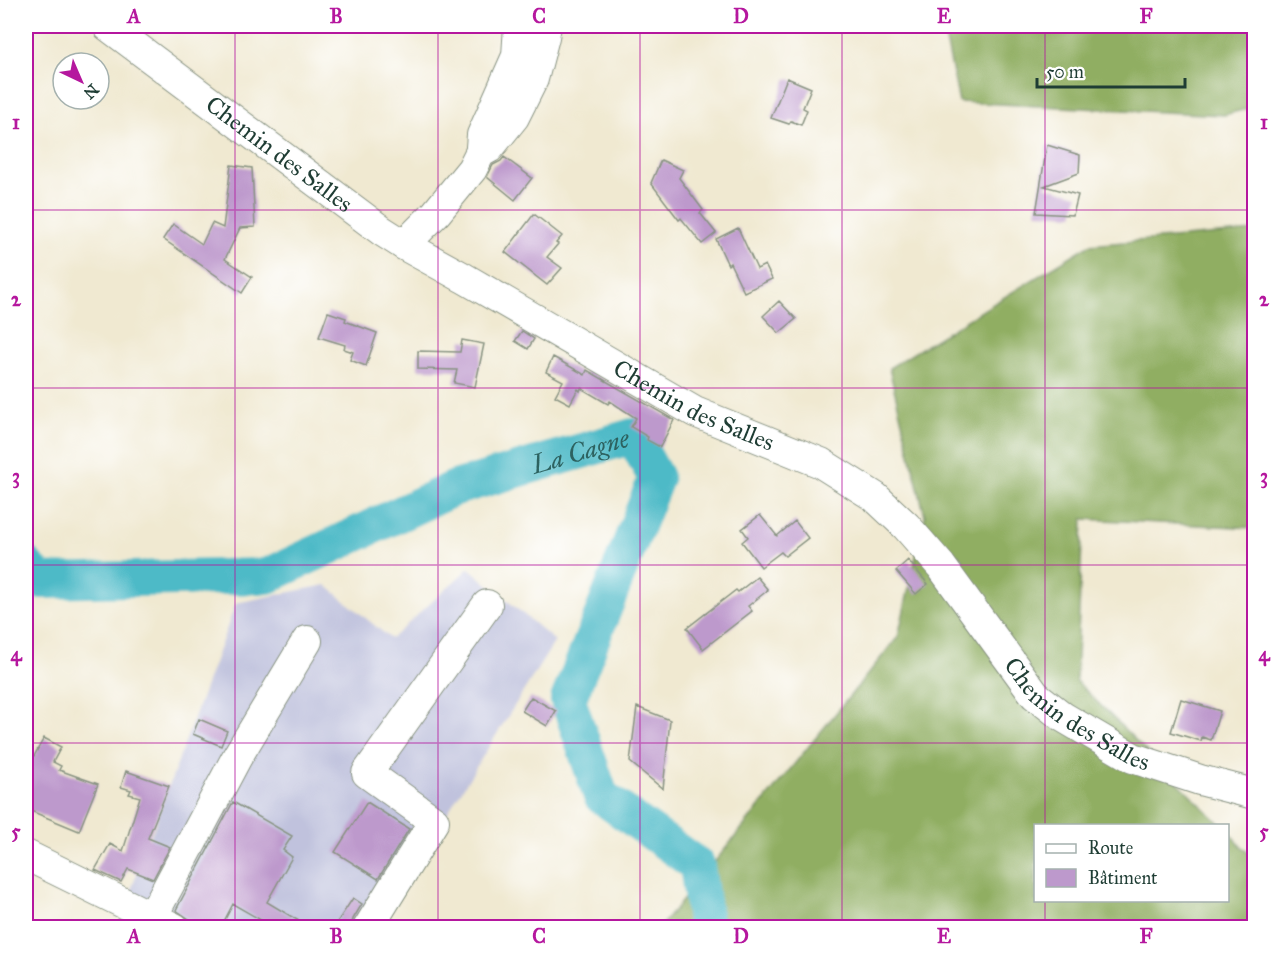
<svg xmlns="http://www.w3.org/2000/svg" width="1280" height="953" viewBox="0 0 1280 953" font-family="'IM FELL Great Primer',serif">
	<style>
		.industrial { fill: #c0c2dd }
		.forest { fill: #90ae62; stroke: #58764b; stroke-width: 1.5 }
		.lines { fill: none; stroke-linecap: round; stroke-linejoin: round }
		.river { stroke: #4dbac7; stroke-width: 36 }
		.building { fill: #bd99cc }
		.minor-casing { stroke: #889382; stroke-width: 32 }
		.minor { stroke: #fff; stroke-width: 30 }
		.grid { fill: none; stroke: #b5179e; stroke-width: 1.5; stroke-opacity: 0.55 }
		.labels { text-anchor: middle; stroke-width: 5; stroke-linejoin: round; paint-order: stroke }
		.street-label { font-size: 24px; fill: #1f3d34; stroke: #fff }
		.water-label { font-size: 26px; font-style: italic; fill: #2d6260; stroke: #fff }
		.neatline { fill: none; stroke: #b5179e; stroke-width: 2 }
		.grid-label { font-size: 20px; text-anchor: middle; font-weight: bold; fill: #b5179e }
	</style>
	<rect width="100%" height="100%" fill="#fff"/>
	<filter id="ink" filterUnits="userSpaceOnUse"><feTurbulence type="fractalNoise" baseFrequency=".0167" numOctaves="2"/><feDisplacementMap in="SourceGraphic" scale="12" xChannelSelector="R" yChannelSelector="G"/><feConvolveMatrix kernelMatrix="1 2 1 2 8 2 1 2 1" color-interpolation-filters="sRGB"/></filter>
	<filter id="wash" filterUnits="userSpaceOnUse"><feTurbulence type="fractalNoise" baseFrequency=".008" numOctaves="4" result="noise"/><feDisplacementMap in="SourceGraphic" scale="24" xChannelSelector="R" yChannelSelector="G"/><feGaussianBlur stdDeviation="1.35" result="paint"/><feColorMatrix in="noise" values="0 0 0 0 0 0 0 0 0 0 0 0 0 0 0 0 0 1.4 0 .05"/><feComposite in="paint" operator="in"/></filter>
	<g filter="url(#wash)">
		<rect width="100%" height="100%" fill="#f0e9d1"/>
		<path class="industrial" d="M469,568L555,641L376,927H198L130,893L236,603L326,585L391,639Z"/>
		<path class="forest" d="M943,26H1254V107L1224,115L959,102Z
			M1254,231V528L1083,519L1076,681L1221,825L1036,826V900H1228V832L1254,859V927L659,928L699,881L898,637L925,516L889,368L1089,245Z"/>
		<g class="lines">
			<path class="river" id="s1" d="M26,565L41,581L267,576L455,488L633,436L656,478L568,700L601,796L697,865L706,928"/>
		</g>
		<g id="blocks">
			<path class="building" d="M787,78L811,88L803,108L807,110L801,125L791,121L789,124L771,118Z
				M1047,145L1080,155L1079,173L1044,186L1078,195L1073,215L1036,213Z
				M504,157L532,178L515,200L487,177L493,165L501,161Z
				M661,160L683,170L679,178L703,210L700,213L716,233L702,244L681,218L679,220L651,183Z
				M231,165L252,168L255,227L240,228L225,259L252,277L242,293L163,239L173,224L202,244L212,223L223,228Z
				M534,214L562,236L556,243L558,244L547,257L562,268L547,285L505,252Z
				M738,228L757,269L765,265L772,279L744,292L730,263L728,265L716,239Z
				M779,301L796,319L779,333L763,316Z
				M328,312L346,318L345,321L377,333L366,366L350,360L353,352L344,349L345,345L319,337Z
				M522,331L534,339L528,349L515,341Z
				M462,340L484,344L475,387L454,383L457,370L418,369V351L460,352Z
				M553,357L585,375L587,370L674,420L660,447L647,440L648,437L631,427L636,418L610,401L608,404L581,388L580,391L578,389L570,404L555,396L563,381L546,372Z
				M760,515L777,536L795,521L808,538L785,556L781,552L761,567L742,542L748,537L742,529Z
				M908,560L928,584L916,594L896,571Z
				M757,577L768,590L748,606L752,611L703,649L687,628L736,590L738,592Z
				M531,697L556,711L547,726L522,711Z
				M1181,699L1220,711L1211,740L1202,737L1201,741L1171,732Z
				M637,707L670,720L663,789L630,762Z
				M199,719L227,731L221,746L193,734Z
				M44,738L61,747L53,762L61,766L59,770L98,784L79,831L26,809V752L34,756Z
				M126,771L169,786L148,838L170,847L153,879L128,869L121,882L95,870L110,844L123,851L140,797L129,794L131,790L121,787Z
				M233,802L292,836L283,850L292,857L267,902L309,927H273L233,904L221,927H201L176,910Z
				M367,802L409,829L378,879L335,852Z
				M353,898L362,904L353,919L351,927H334Z"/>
		</g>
	</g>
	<g filter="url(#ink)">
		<use href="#blocks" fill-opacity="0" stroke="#889382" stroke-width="1.5"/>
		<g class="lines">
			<g class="minor-casing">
				<g id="minor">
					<path id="s2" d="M108,26L382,231L404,245L464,278L695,412L821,463L875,497L906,526L941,566L1035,695L1063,717L1133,758L1200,780L1254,794"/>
					<path d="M481,147L482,135L517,56L519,26"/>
					<path d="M404,245L436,213L472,169L480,153L489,148L514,117L533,79L544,37L546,26"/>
					<path d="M26,855L174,928"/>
					<path d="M152,917L237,757L307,641"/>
					<path d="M368,928L434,821L367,773L487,605"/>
				</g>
			</g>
			<use href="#minor" class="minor"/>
		</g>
	</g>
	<path class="grid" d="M235,26V928M438,26V928M640,26V928M842,26V928M1045,26V826M26,210H1254M26,388H1254M26,565H1254M26,743H1254M1045,900V928"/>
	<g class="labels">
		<g class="street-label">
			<text dy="8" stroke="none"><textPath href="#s2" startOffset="214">Chemin des Salles</textPath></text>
			<text dy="8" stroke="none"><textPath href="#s2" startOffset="700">Chemin des Salles</textPath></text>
			<text dy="8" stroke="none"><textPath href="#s2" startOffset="1204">Chemin des Salles</textPath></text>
		</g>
		<g class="water-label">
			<text dy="9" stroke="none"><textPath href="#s1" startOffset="586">La Cagne</textPath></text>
		</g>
	</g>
	<rect width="1280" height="953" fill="none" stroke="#fff" stroke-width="66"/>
	<rect x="1034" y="824" width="195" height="78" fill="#ffffff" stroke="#a5b1ae" stroke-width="1.5"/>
	<rect x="1046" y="844" width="30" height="9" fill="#ffffff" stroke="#a5b1ae" stroke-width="1.5"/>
	<text x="1088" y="854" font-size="18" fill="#1f3d34">Route</text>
	<rect x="1046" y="869" width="30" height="18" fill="#bd99cc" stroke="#a5b1ae" stroke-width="1.5"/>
	<text x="1088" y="884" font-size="18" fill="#1f3d34">Bâtiment</text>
	<g transform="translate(81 81) rotate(136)"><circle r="28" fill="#ffffff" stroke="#a5b1ae" stroke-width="1.5"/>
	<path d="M0-4.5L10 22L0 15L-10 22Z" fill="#b5179e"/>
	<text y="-9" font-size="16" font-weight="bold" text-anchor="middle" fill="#1f3d34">N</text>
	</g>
	<path d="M1037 78v9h148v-9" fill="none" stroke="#1f3d34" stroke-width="3"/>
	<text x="1046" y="78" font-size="18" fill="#1f3d34" stroke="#ffffff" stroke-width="4.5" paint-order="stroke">50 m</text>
	<rect x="33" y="33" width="1214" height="887" class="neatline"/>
	<g class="grid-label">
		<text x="134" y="23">A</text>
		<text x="336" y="23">B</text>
		<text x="539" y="23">C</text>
		<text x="741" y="23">D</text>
		<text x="944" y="23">E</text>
		<text x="1146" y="23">F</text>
		<text x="16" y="129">1</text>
		<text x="1264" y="129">1</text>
		<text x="16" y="306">2</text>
		<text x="1264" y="306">2</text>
		<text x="16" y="483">3</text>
		<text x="1264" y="483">3</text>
		<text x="16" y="661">4</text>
		<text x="1264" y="661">4</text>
		<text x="16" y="838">5</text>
		<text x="1264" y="838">5</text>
		<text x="134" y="943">A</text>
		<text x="336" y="943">B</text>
		<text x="539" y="943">C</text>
		<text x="741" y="943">D</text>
		<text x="944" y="943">E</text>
		<text x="1146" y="943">F</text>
	</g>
</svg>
